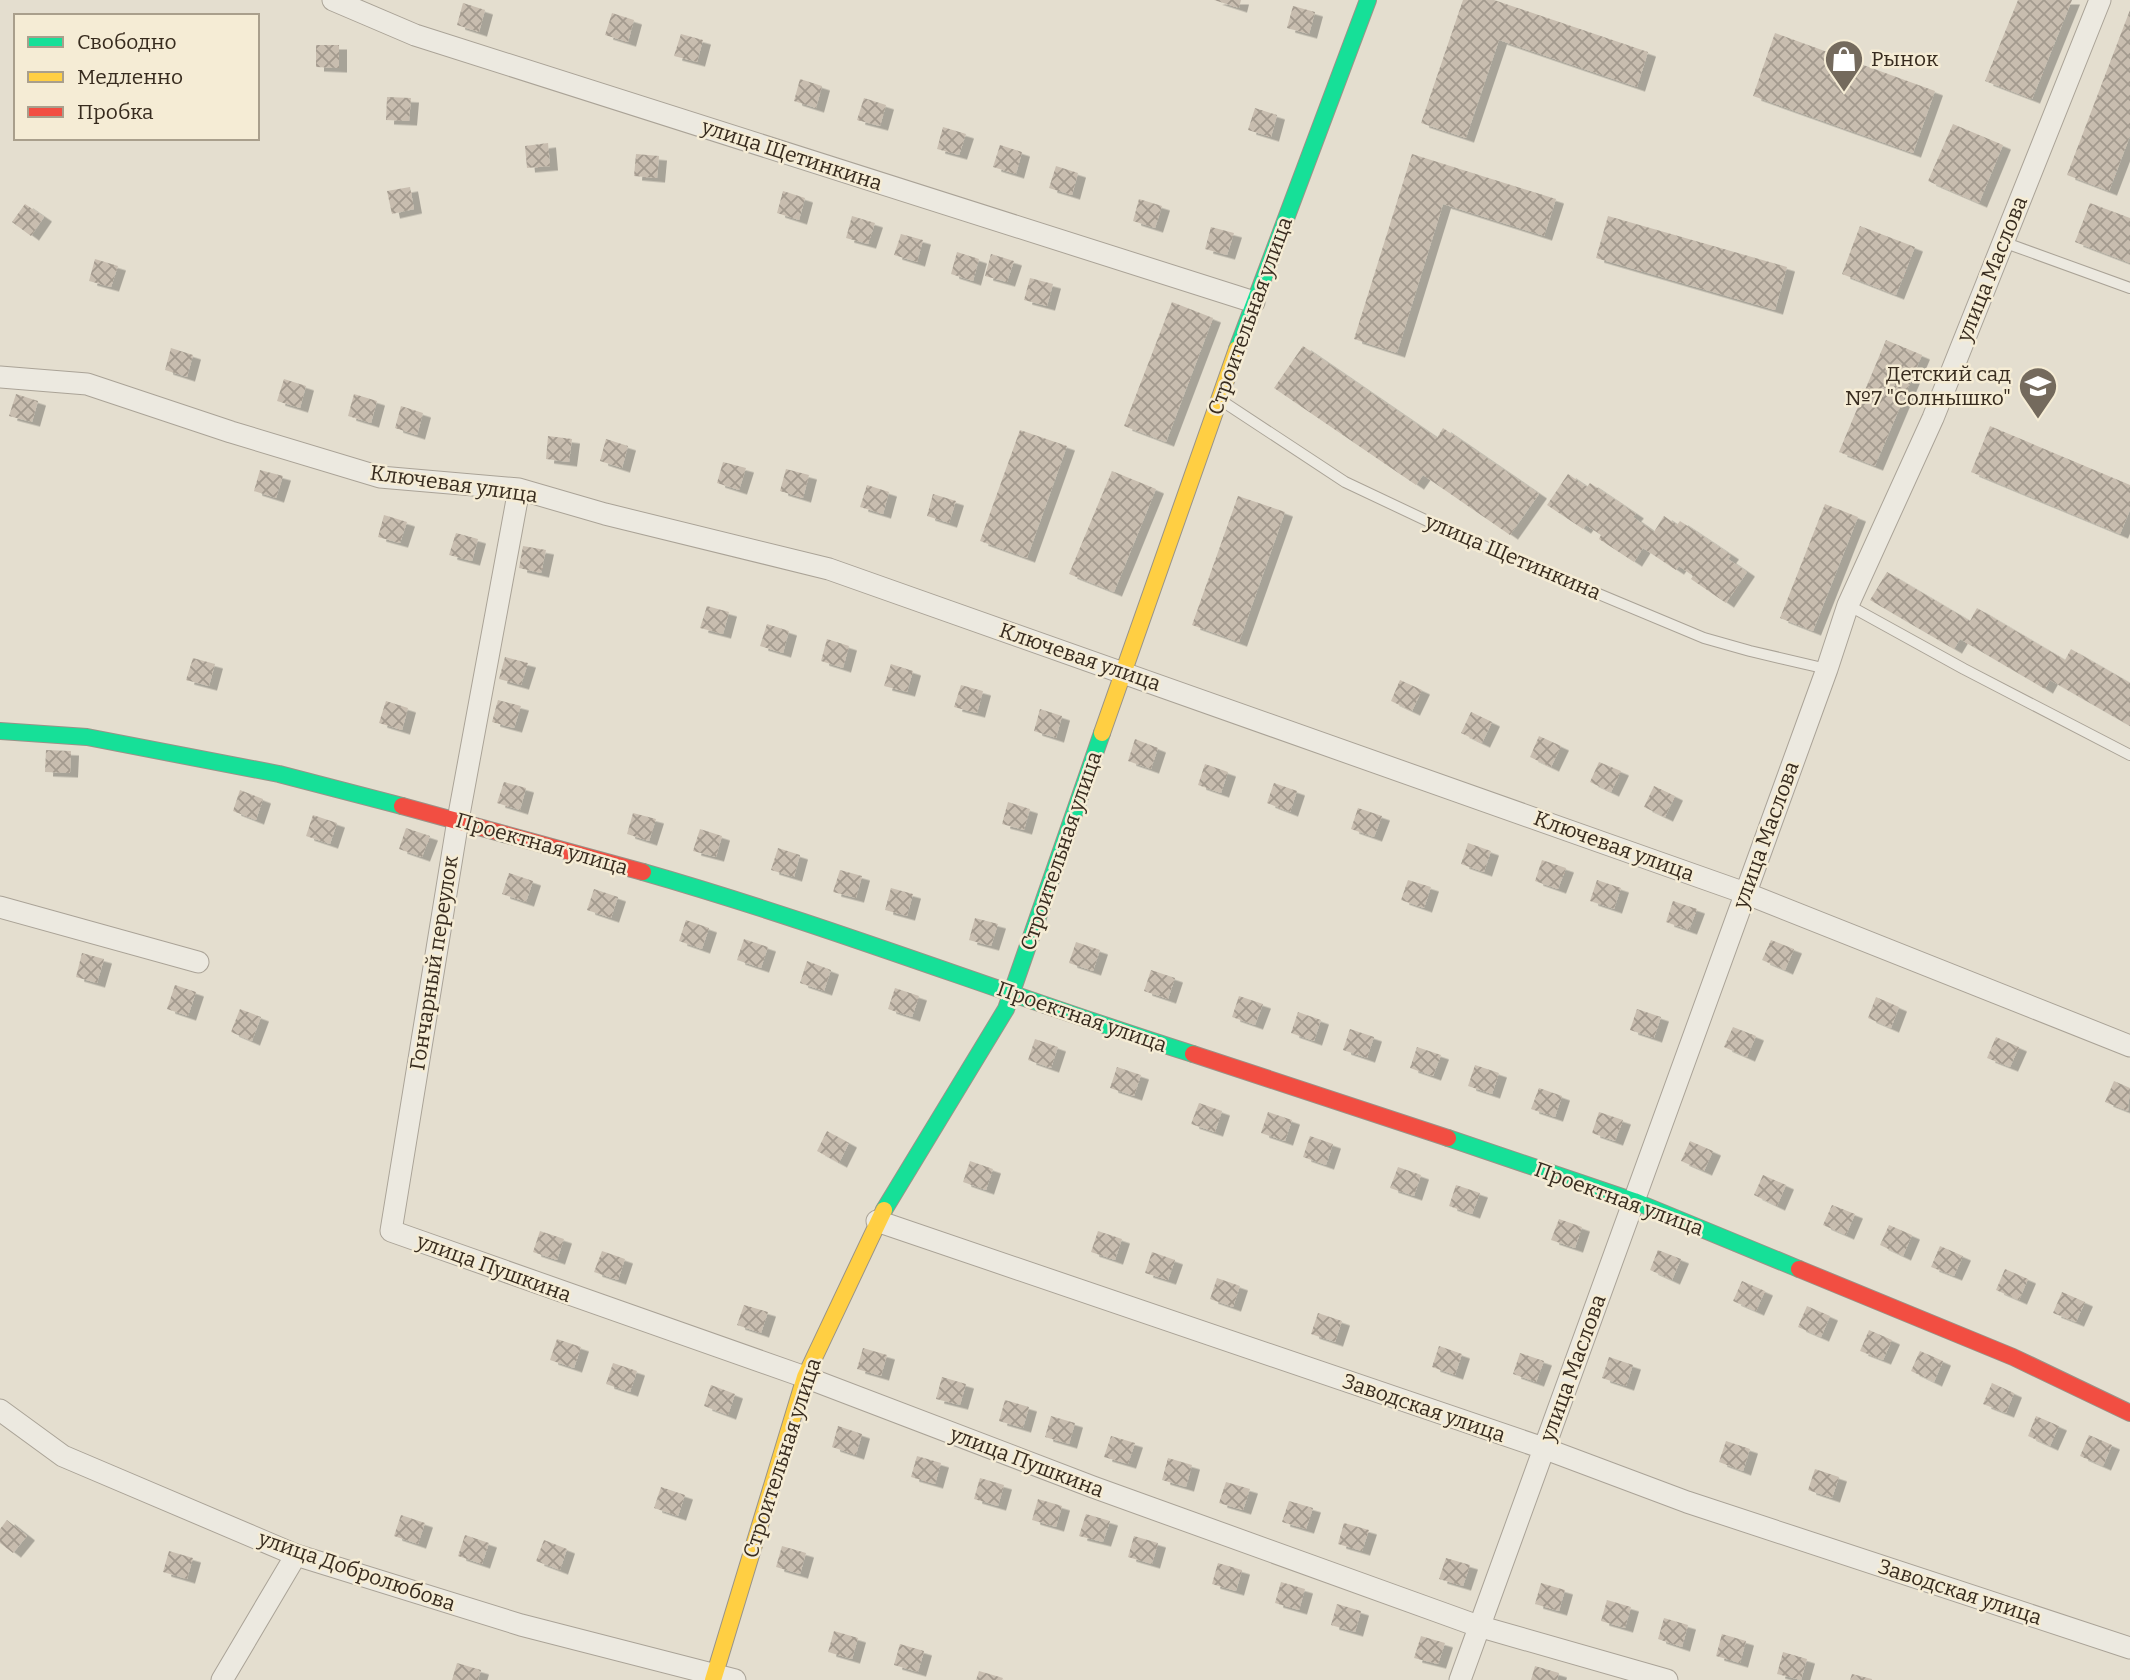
<svg xmlns="http://www.w3.org/2000/svg" width="2130" height="1680" viewBox="0 0 2130 1680" font-family="Bitter,serif">
	<style>
		.building { fill: url(#building-cross-hatch); filter: url(#shadow) }
		.lines { fill: none; stroke-linecap: round; stroke-linejoin: round }
		.lane-casing { stroke: #aaa397; stroke-width: 12 }
		.street-casing { stroke: #aaa397; stroke-width: 23 }
		.fast-casing { stroke: #999388; stroke-width: 18 }
		.slow-casing { stroke: #999388; stroke-width: 18 }
		.jam-casing { stroke: #999388; stroke-width: 18 }
		.lane { stroke: #ece9e0; stroke-width: 10 }
		.street { stroke: #ece9e0; stroke-width: 21 }
		.fast { stroke: #16e098; stroke-width: 16 }
		.slow { stroke: #ffcf43; stroke-width: 16 }
		.jam { stroke: #f24e42; stroke-width: 16 }
		.labels { text-anchor: middle; stroke-width: 5; stroke-linejoin: round; paint-order: stroke }
		.poi-label { font-size: 21px; fill: #382c1f; stroke: #f5ecd5; text-anchor: start }
		.street-label { font-size: 21px; fill: #382c1f; stroke: #f5ecd5 }
	</style>
	<defs>
		<pattern id="building-cross-hatch" width="8" height="8" patternUnits="userSpaceOnUse" patternTransform="scale(1.75)"><rect width="8" height="8" fill="#c8bdaf"/><path d="M0 0l8 8M0 8l8-8" fill="none" stroke="#a39a8e"/></pattern>
		<filter id="shadow"><feDropShadow dx="8" dy="4.5" stdDeviation="0" flood-color="#0004"/></filter>
	</defs>
	<rect width="100%" height="100%" fill="#e4decf"/>
	<path class="building" d="M1214,0H1241L1239,8Z
		M1463,0H1494L1648,52L1637,87L1499,40L1466,138L1421,123Z
		M2018,0H2072L2032,99L1985,81Z
		M463,3L485,10L479,32L457,25Z
		M1293,6L1315,12L1309,34L1287,28Z
		M2130,10V136L2109,191L2067,175Z
		M612,13L634,20L628,42L605,35Z
		M1775,33L1935,91L1913,153L1753,96Z
		M681,34L703,40L697,62L674,56Z
		M316,45H339V68L316,67Z
		M800,79L822,86L816,108L794,101Z
		M387,97L411,98L409,121L386,120Z
		M864,98L886,105L880,126L857,120Z
		M1255,108L1277,115L1271,137L1248,130Z
		M1953,124L2003,145L1979,203L1928,181Z
		M943,127L966,134L959,155L937,149Z
		M548,143L550,166L527,168L525,146Z
		M1000,145L1022,152L1016,174L993,167Z
		M636,154L659,156L657,178L634,176Z
		M1412,154L1556,199L1544,236L1443,204L1397,353L1354,339Z
		M1056,166L1078,173L1072,195L1049,188Z
		M410,187L414,209L392,214L387,191Z
		M783,191L805,198L799,220L777,213Z
		M1139,199L1162,206L1155,228L1133,221Z
		M2090,203L2130,218V263L2075,242Z
		M25,204L44,217L31,236L12,222Z
		M852,216L875,223L868,244L846,238Z
		M1608,216L1787,267L1775,310L1596,258Z
		M1860,226L1915,247L1896,295L1842,274Z
		M1211,227L1234,233L1227,255L1205,249Z
		M901,234L923,240L917,262L894,255Z
		M957,252L979,259L973,281L951,274Z
		M991,254L1014,261L1007,282L985,276Z
		M95,259L118,266L111,287L89,281Z
		M1030,278L1053,284L1047,306L1024,300Z
		M1172,302L1213,318L1166,442L1124,426Z
		M1886,340L1922,355L1875,466L1839,452Z
		M1303,346L1437,438L1443,428L1539,494L1510,535L1423,475L1416,485L1274,388Z
		M171,348L193,355L187,377L165,370Z
		M284,379L306,386L300,408L277,401Z
		M16,394L38,401L32,422L9,416Z
		M354,394L377,401L371,423L348,416Z
		M401,406L423,413L417,435L395,428Z
		M1990,426L2130,485V510L2120,534L1971,472Z
		M1020,430L1067,446L1027,558L980,541Z
		M548,436L572,439L569,462L546,459Z
		M606,439L628,446L622,468L600,461Z
		M723,462L746,468L739,490L717,483Z
		M786,469L809,475L803,498L780,491Z
		M260,470L283,476L276,498L254,491Z
		M1112,471L1156,489L1114,592L1069,574Z
		M1568,474L1587,487L1590,483L1636,514L1633,517L1654,532L1664,516L1677,525L1680,521L1731,555L1728,559L1747,572L1726,603L1691,579L1693,576L1679,566L1676,570L1643,548L1634,562L1599,539L1601,535L1586,525L1583,529L1547,505Z
		M867,485L889,492L883,514L860,507Z
		M933,494L956,501L949,523L927,516Z
		M1238,496L1285,512L1239,642L1192,625Z
		M1825,504L1858,517L1813,631L1780,618Z
		M384,515L407,522L400,543L378,537Z
		M456,533L478,539L472,561L449,555Z
		M523,546L546,550L541,573L519,568Z
		M1887,572L1970,621L1977,608L2065,660L2071,649L2130,683V726L2050,680L2045,689L1960,639L1954,649L1870,600Z
		M707,606L729,612L723,634L700,628Z
		M767,624L789,631L783,653L760,646Z
		M827,639L849,646L843,668L821,661Z
		M505,657L528,663L521,685L499,679Z
		M193,658L215,664L209,686L186,680Z
		M891,664L913,671L907,692L884,686Z
		M1400,680L1422,690L1412,711L1391,701Z
		M961,685L983,691L977,713L954,707Z
		M498,700L521,706L514,728L492,722Z
		M386,701L408,708L402,730L379,723Z
		M1040,709L1062,716L1056,738L1034,731Z
		M1471,712L1492,722L1482,743L1461,733Z
		M1539,736L1561,746L1551,767L1530,757Z
		M1135,739L1158,748L1151,769L1128,761Z
		M46,750L71,751L70,773L45,772Z
		M1599,762L1621,771L1611,792L1590,782Z
		M1205,764L1228,772L1221,793L1198,785Z
		M504,782L526,788L520,810L497,803Z
		M1274,783L1297,791L1290,812L1267,803Z
		M1654,786L1675,796L1665,817L1644,807Z
		M240,790L263,799L256,820L233,811Z
		M1008,802L1030,809L1024,830L1002,824Z
		M1358,808L1382,816L1374,837L1351,829Z
		M633,813L656,819L649,841L627,834Z
		M313,815L337,823L330,844L306,836Z
		M406,828L430,836L422,857L399,849Z
		M700,829L722,836L716,857L693,851Z
		M1468,843L1491,851L1484,872L1461,864Z
		M778,848L800,855L794,877L771,870Z
		M1542,860L1566,868L1558,889L1535,881Z
		M840,870L862,876L856,898L833,892Z
		M509,873L533,881L526,902L502,894Z
		M1408,880L1431,887L1424,908L1401,900Z
		M1597,880L1621,888L1614,909L1590,901Z
		M891,888L913,894L907,916L885,910Z
		M594,889L618,897L611,918L587,910Z
		M1673,901L1697,909L1689,930L1666,922Z
		M975,918L998,924L991,946L969,940Z
		M686,920L709,928L702,949L679,941Z
		M744,939L768,947L761,968L737,960Z
		M1771,940L1794,949L1785,970L1762,960Z
		M1076,942L1100,950L1093,971L1069,963Z
		M82,953L104,959L97,983L76,977Z
		M807,961L831,970L824,991L800,983Z
		M1151,970L1175,978L1168,999L1144,991Z
		M175,985L196,992L188,1016L167,1009Z
		M895,988L919,996L912,1017L888,1009Z
		M1239,996L1263,1004L1255,1025L1232,1017Z
		M1876,997L1899,1007L1891,1028L1868,1018Z
		M240,1009L261,1017L252,1041L231,1032Z
		M1637,1009L1661,1017L1654,1038L1630,1030Z
		M1298,1012L1321,1020L1314,1041L1291,1033Z
		M1733,1027L1756,1036L1747,1057L1724,1047Z
		M1350,1029L1374,1037L1367,1058L1343,1050Z
		M1996,1037L2019,1047L2010,1067L1987,1058Z
		M1035,1039L1058,1047L1051,1068L1028,1060Z
		M1417,1047L1441,1055L1433,1076L1410,1068Z
		M1475,1065L1499,1073L1492,1094L1468,1086Z
		M1117,1067L1141,1075L1134,1096L1110,1088Z
		M2114,1081L2130,1088L2128,1111L2105,1102Z
		M1539,1088L1562,1096L1555,1117L1531,1109Z
		M1199,1103L1222,1111L1215,1132L1191,1124Z
		M1268,1112L1292,1120L1285,1141L1261,1133Z
		M1599,1112L1623,1120L1615,1141L1592,1133Z
		M827,1131L849,1143L839,1163L817,1151Z
		M1310,1136L1333,1144L1326,1165L1303,1157Z
		M1690,1141L1713,1151L1704,1171L1681,1161Z
		M970,1161L993,1169L986,1190L963,1182Z
		M1398,1167L1421,1175L1414,1196L1390,1188Z
		M1763,1175L1786,1185L1777,1206L1754,1195Z
		M1456,1185L1480,1193L1472,1214L1449,1206Z
		M1832,1205L1855,1214L1846,1235L1823,1225Z
		M1559,1219L1582,1227L1575,1248L1551,1240Z
		M1889,1225L1912,1235L1903,1256L1880,1245Z
		M540,1231L564,1239L557,1260L533,1252Z
		M1098,1231L1122,1239L1115,1260L1091,1252Z
		M1940,1246L1963,1256L1954,1276L1931,1267Z
		M1658,1250L1681,1259L1672,1280L1650,1270Z
		M602,1251L625,1259L618,1280L594,1272Z
		M1152,1252L1175,1260L1168,1280L1145,1273Z
		M2005,1269L2028,1279L2019,1300L1996,1290Z
		M1217,1278L1240,1286L1233,1307L1210,1299Z
		M1742,1281L1765,1291L1756,1311L1733,1301Z
		M2062,1292L2085,1302L2076,1322L2053,1313Z
		M744,1305L768,1312L761,1333L737,1325Z
		M1807,1306L1830,1316L1821,1337L1798,1327Z
		M1318,1313L1342,1321L1335,1342L1311,1334Z
		M1869,1330L1892,1340L1883,1360L1860,1351Z
		M557,1339L581,1347L574,1368L550,1360Z
		M1439,1346L1462,1354L1455,1375L1432,1367Z
		M863,1348L887,1355L881,1376L857,1369Z
		M1920,1351L1943,1361L1934,1382L1911,1371Z
		M1520,1353L1544,1361L1536,1382L1513,1374Z
		M1609,1357L1633,1365L1626,1386L1602,1378Z
		M613,1363L637,1371L630,1392L606,1384Z
		M942,1377L966,1384L960,1405L936,1399Z
		M1992,1383L2014,1393L2006,1413L1983,1404Z
		M711,1385L735,1394L728,1415L704,1406Z
		M1005,1400L1029,1407L1023,1428L999,1421Z
		M1051,1416L1075,1423L1069,1444L1045,1437Z
		M2036,1416L2059,1426L2050,1446L2028,1436Z
		M838,1426L862,1434L856,1455L832,1447Z
		M2089,1435L2112,1445L2103,1466L2080,1456Z
		M1111,1436L1135,1443L1128,1464L1104,1457Z
		M1726,1441L1750,1449L1743,1471L1719,1462Z
		M917,1456L941,1463L935,1484L911,1477Z
		M1168,1458L1192,1465L1186,1487L1162,1480Z
		M1815,1469L1839,1477L1832,1498L1808,1490Z
		M980,1478L1004,1485L998,1506L974,1499Z
		M1226,1482L1250,1489L1243,1510L1219,1503Z
		M661,1487L685,1495L678,1516L654,1508Z
		M1038,1499L1062,1506L1056,1527L1032,1520Z
		M1289,1501L1313,1508L1306,1529L1282,1522Z
		M1086,1514L1110,1521L1103,1542L1079,1536Z
		M401,1515L425,1523L418,1544L394,1536Z
		M7,1520L27,1536L13,1553L0,1543V1529Z
		M1344,1523L1369,1530L1362,1551L1338,1544Z
		M465,1535L489,1543L482,1564L458,1556Z
		M1134,1536L1158,1543L1152,1564L1128,1557Z
		M544,1540L567,1549L560,1570L536,1561Z
		M782,1546L806,1553L800,1574L776,1567Z
		M169,1551L193,1558L187,1579L163,1572Z
		M1446,1558L1470,1565L1463,1586L1439,1579Z
		M1218,1563L1242,1570L1236,1591L1212,1584Z
		M1281,1582L1305,1589L1299,1610L1275,1603Z
		M1541,1583L1565,1590L1559,1611L1535,1604Z
		M1607,1600L1631,1607L1625,1628L1601,1621Z
		M1337,1604L1361,1611L1355,1632L1331,1625Z
		M1664,1618L1688,1625L1682,1647L1658,1639Z
		M834,1631L858,1638L852,1659L828,1652Z
		M1722,1634L1746,1641L1740,1663L1716,1656Z
		M1421,1636L1445,1643L1438,1664L1414,1658Z
		M900,1644L924,1651L918,1672L894,1665Z
		M1783,1652L1807,1659L1801,1680L1777,1674Z
		M457,1663L481,1670L478,1680H452Z
		M1535,1666L1559,1673L1557,1680H1531Z
		M979,1671L1003,1678L1002,1680H976Z
		M1852,1674L1872,1679V1680H1850Z"/>
	<g class="lines">
		<g class="lane-casing">
			<path id="lane" d="M2003,242L2130,288
				M1222,401L1345,482L1455,534L1704,638L1750,651L1827,669
				M1848,605L1964,669L2130,755"/>
		</g>
		<g class="street-casing">
			<path id="street" d="M333,0L415,35L1254,302
				M0,377L87,384L231,432L380,477L519,489L605,514L829,569L1745,893L2130,1046
				M519,489L458,820L391,1231L805,1377L1093,1487L1478,1626L1667,1680
				M0,907L198,962
				M877,1221L1543,1448L1687,1502L2130,1648
				M0,1410L63,1456L296,1555L521,1625L735,1680
				M222,1680L296,1555
				M1460,1680L1827,669L1848,605L1933,418L2100,0"/>
		</g>
		<g class="fast-casing">
			<path id="fast" d="M1237,349L1368,0
				M0,731L87,737L279,774L402,806
				M643,872C828,925 1009,996 1193,1054
				M1448,1138L1634,1201L1799,1269
				M884,1210L1006,1009L1102,733"/>
		</g>
		<g class="slow-casing">
			<path id="slow" d="M1102,733L1237,349
				M713,1680L805,1377L884,1210"/>
		</g>
		<g class="jam-casing">
			<path id="jam" d="M402,806L643,872
				M1193,1054L1448,1138
				M1799,1269L2013,1357L2130,1413"/>
		</g>
		<use href="#lane" class="lane"/>
		<use href="#street" class="street"/>
		<use href="#fast" class="fast"/>
		<use href="#slow" class="slow"/>
		<use href="#jam" class="jam"/>
	</g>
	<defs>
		<g id="shop-pin" transform="scale(2.0125)"><path d="M0 17L-7.5 6A9.5 9.5 0 1 1 7.5 6Z" fill="#746a5d" stroke="#f5ecd5"/><path d="M-5-2.5h2.3a2.7 3.5 0 0 1 5.4 0H5L5.5 6h-11ZM-1.5-2.5h3a1.5 2.3 0 0 0-3 0Z" fill="#fff"/></g>
		<g id="school-pin" transform="scale(2.0125)"><path d="M0 17L-7.5 6A9.5 9.5 0 1 1 7.5 6Z" fill="#746a5d" stroke="#f5ecd5"/><path d="M0-5L7-2L0 1L-7-2ZM-4 1L0 2.5L4 1V4Q0 6-4 4Z" fill="#fff"/></g>
	</defs>
	<g fill-rule="evenodd">
		<use href="#shop-pin" x="1844" y="59"/>
		<use href="#school-pin" x="2038" y="386"/>
	</g>
	<g class="labels">
		<g class="poi-label">
			<text x="1871" y="66">Рынок</text>
			<text x="2011" y="381" text-anchor="end">Детский сад<tspan x="2011" dy="24">№7 "Солнышко"</tspan></text>
		</g>
		<g class="street-label">
			<text transform="translate(792 155) rotate(18)" y="7">улица Щетинкина</text>
			<text transform="translate(1992 269) rotate(-68)" y="7">улица Маслова</text>
			<text transform="translate(1250 316) rotate(-70)" y="7">Строительная улица</text>
			<text transform="translate(454 484) rotate(8)" y="7">Ключевая улица</text>
			<text transform="translate(1513 557) rotate(23)" y="7">улица Щетинкина</text>
			<text transform="translate(1080 657) rotate(19)" y="7">Ключевая улица</text>
			<text transform="translate(1766 835) rotate(-70)" y="7">улица Маслова</text>
			<text transform="translate(542 844) rotate(16)" y="7">Проектная улица</text>
			<text transform="translate(1614 846) rotate(20)" y="7">Ключевая улица</text>
			<text transform="translate(1061 851) rotate(-71)" y="7">Строительная улица</text>
			<text transform="translate(434 963) rotate(-81)" y="7">Гончарный переулок</text>
			<text transform="translate(1082 1017) rotate(19)" y="7">Проектная улица</text>
			<text transform="translate(1619 1199) rotate(20)" y="7">Проектная улица</text>
			<text transform="translate(494 1268) rotate(20)" y="7">улица Пушкина</text>
			<text transform="translate(1573 1368) rotate(-70)" y="7">улица Маслова</text>
			<text transform="translate(1424 1408) rotate(19)" y="7">Заводская улица</text>
			<text transform="translate(782 1458) rotate(-72)" y="7">Строительная улица</text>
			<text transform="translate(1027 1462) rotate(21)" y="7">улица Пушкина</text>
			<text transform="translate(357 1571) rotate(19)" y="7">улица Добролюбова</text>
			<text transform="translate(1960 1592) rotate(18)" y="7">Заводская улица</text>
		</g>
	</g>
	<rect x="14" y="14" width="245" height="126" fill="#f5ecd5" stroke="#a99f8c" stroke-width="2"/>
	<rect x="28" y="37" width="35" height="10" fill="#16e098" stroke="#a99f8c" stroke-width="2"/>
	<text x="77" y="49" font-size="21" fill="#382c1f">Свободно</text>
	<rect x="28" y="72" width="35" height="10" fill="#ffcf43" stroke="#a99f8c" stroke-width="2"/>
	<text x="77" y="84" font-size="21" fill="#382c1f">Медленно</text>
	<rect x="28" y="107" width="35" height="10" fill="#f24e42" stroke="#a99f8c" stroke-width="2"/>
	<text x="77" y="119" font-size="21" fill="#382c1f">Пробка</text>
</svg>
